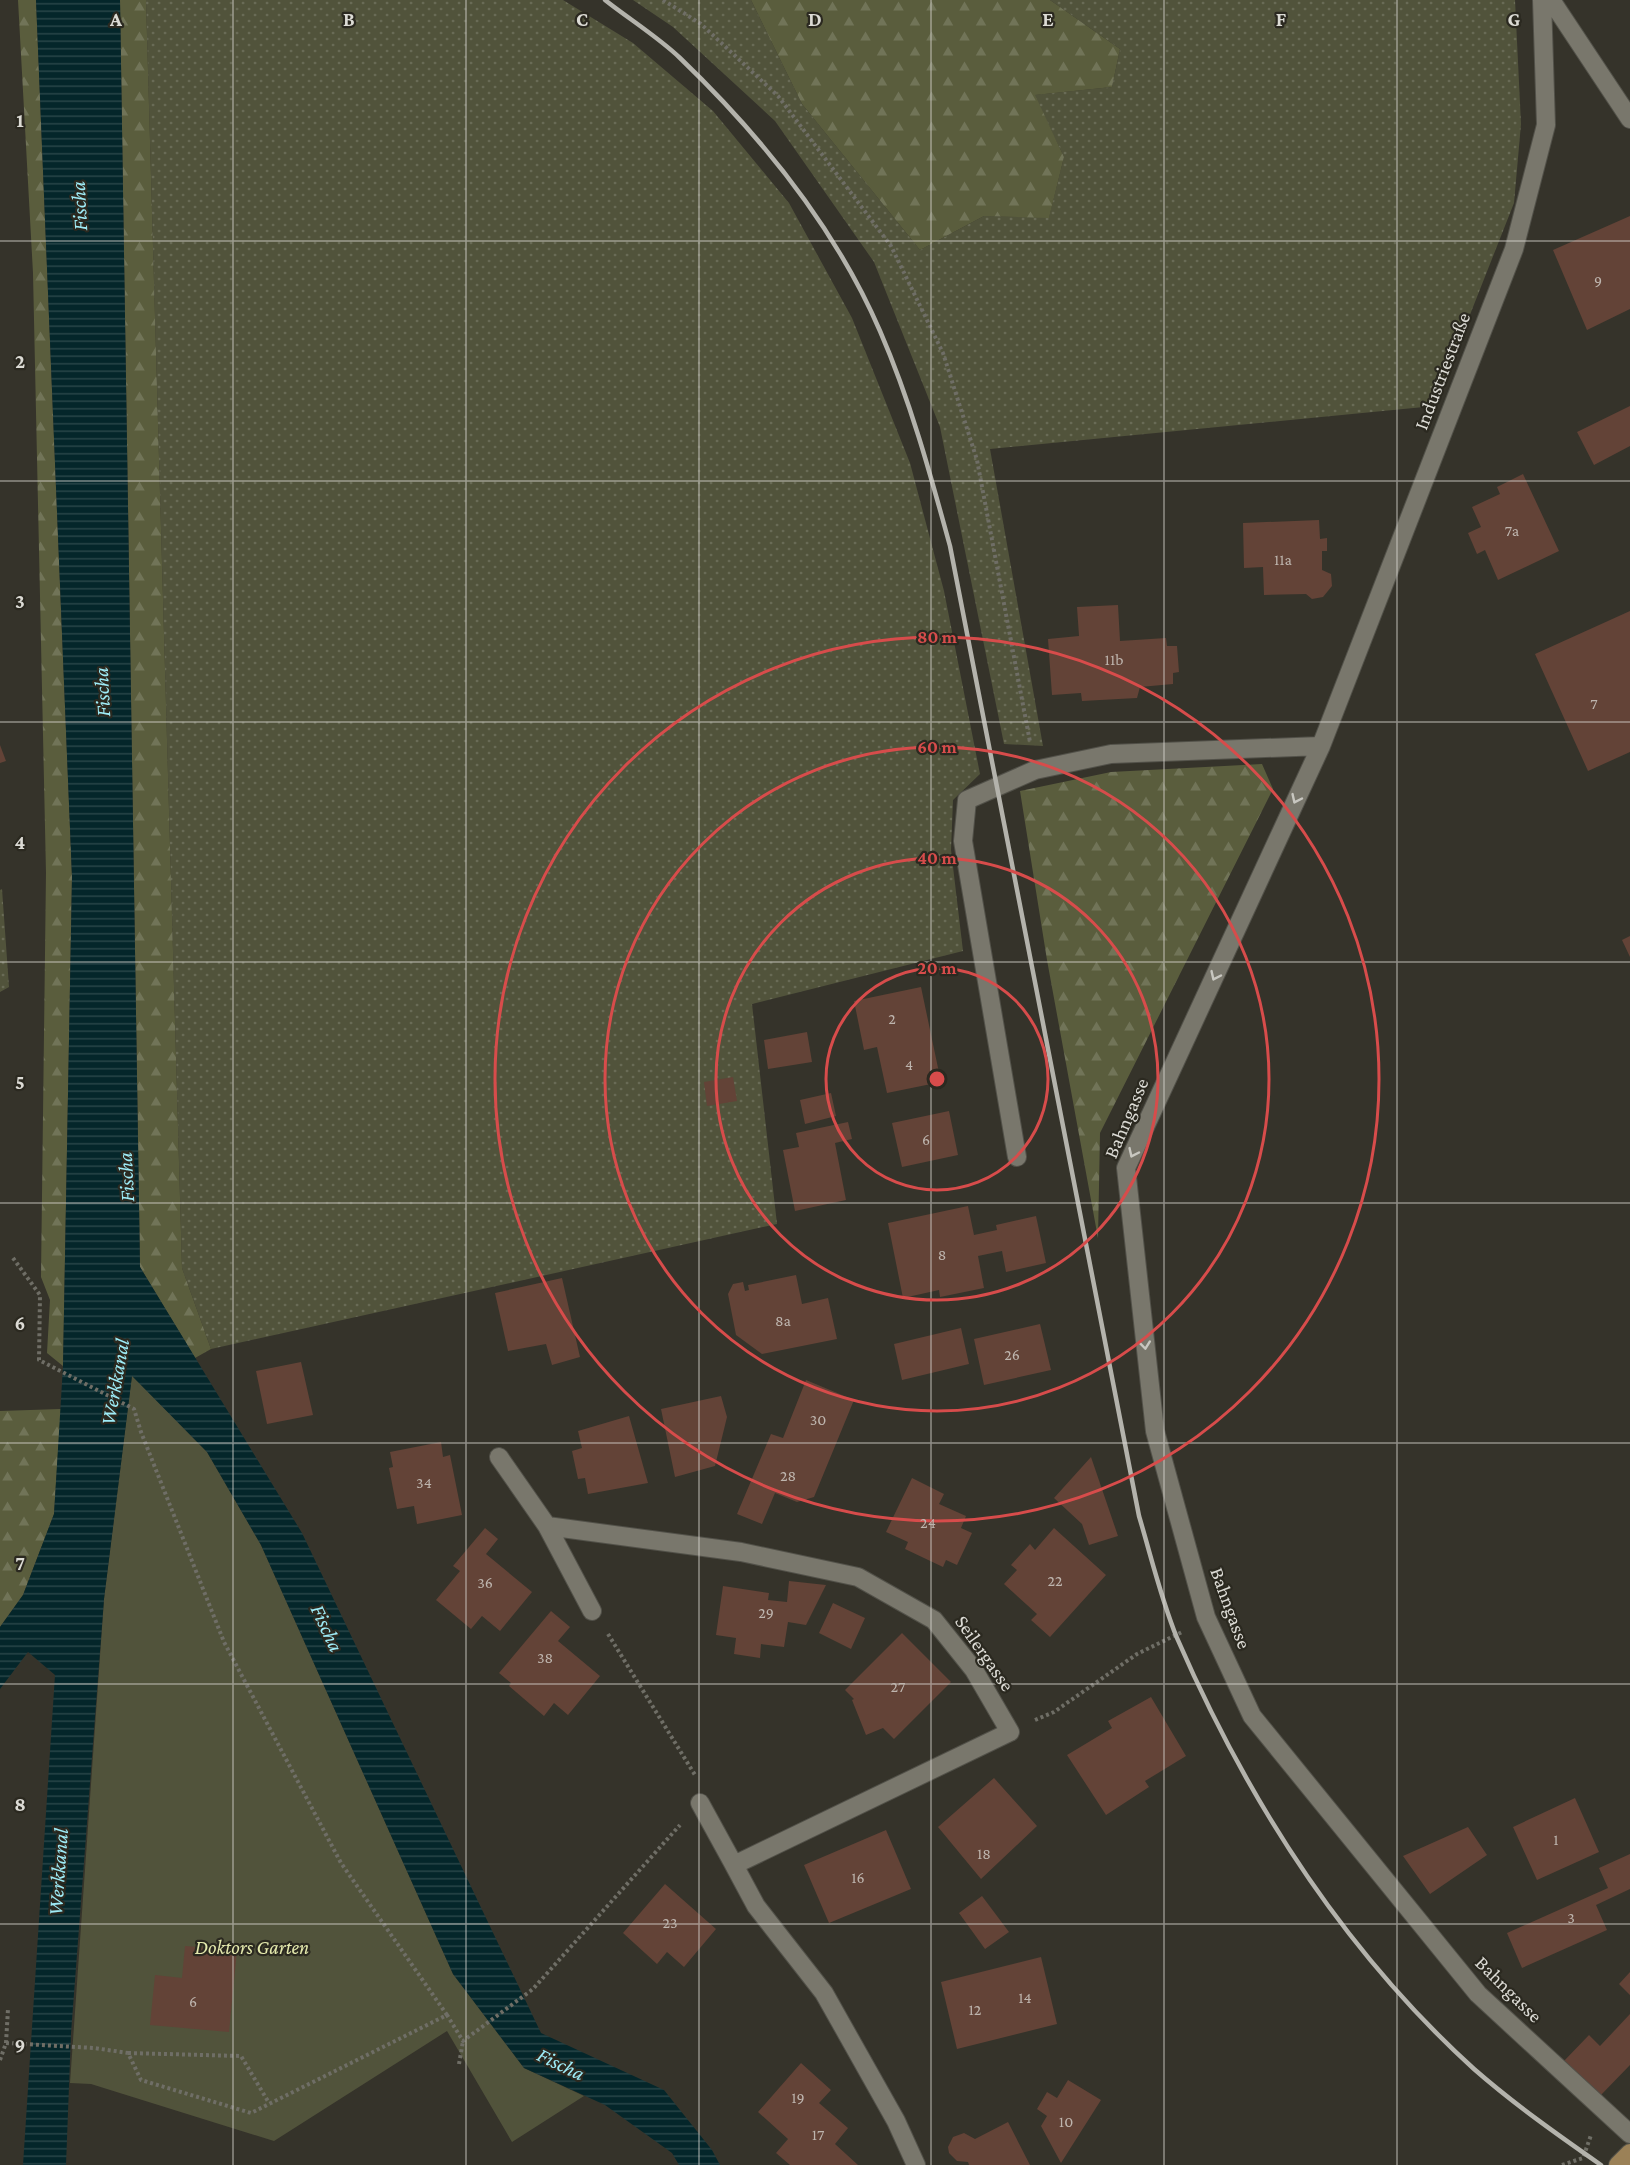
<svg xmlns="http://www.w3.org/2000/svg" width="1630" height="2165" viewBox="0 0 1630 2165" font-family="'Crimson Pro',serif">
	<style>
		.grass { fill: url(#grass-dots) }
		.forest { fill: url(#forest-firs) }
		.park { fill: #51533b }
		.water { fill: url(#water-rules) }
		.building { fill: #634337 }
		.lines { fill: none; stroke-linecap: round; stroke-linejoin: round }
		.minor-casing { stroke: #525149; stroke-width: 20 }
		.major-casing { stroke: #525149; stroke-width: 20 }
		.path { stroke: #6f6e66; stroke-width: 4; stroke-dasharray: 3 3; stroke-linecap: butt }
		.minor { stroke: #79776c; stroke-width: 18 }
		.major { stroke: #9b8157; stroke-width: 18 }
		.rail { stroke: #b4b3ac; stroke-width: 4.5 }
		.oneway { stroke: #c8c7c0 }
		.grid { fill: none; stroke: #dcdbd5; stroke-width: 1.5; stroke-opacity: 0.55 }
		.ring { fill: none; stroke: #d74c4b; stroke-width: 3 }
		.labels { text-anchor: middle; stroke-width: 4.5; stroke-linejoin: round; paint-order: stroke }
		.number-label { font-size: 16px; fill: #beb5ae }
		.street-label { font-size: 20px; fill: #dcdbd5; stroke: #2b2920 }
		.park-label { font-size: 20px; font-style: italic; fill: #e4e9ad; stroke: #2b2920 }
		.water-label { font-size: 21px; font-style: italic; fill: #9eecf7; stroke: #2b2920 }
		.grid-label { font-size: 20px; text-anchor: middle; font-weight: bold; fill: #dcdbd5; stroke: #2b2920; stroke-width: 4.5; stroke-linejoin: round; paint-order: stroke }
		.centre { fill: #d74c4b; stroke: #2b2920; stroke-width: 3 }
		.ring-label { font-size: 18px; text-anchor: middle; font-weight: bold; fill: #d74c4b; stroke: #2b2920; stroke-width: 4.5; stroke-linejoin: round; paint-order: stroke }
	</style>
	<defs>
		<pattern id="grass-dots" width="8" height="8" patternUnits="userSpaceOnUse" patternTransform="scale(1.5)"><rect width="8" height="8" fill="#51533b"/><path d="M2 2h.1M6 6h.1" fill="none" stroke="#696b56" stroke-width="1.8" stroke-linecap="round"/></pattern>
		<pattern id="forest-firs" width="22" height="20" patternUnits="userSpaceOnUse" patternTransform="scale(1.5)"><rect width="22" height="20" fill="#5a5d3d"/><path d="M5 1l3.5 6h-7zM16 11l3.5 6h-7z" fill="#717458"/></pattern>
		<pattern id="water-rules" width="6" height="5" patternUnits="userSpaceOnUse" patternTransform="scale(1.5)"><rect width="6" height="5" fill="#04262a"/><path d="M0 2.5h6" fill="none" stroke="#284548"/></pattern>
	</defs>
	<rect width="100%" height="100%" fill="#35332a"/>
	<path class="grass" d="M146,0H563L633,43L713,111L789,203L852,318L910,463L944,591L980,774L953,800L951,850L963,951L752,1004L777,1224L211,1349L182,1268Z
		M633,0H751L802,104L920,250L984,216L1049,217L1064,157L1034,95L1112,87L1120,49L1050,0H1515L1521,124L1514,203L1434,406L990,449L1043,746L1004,744L940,427L874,262L775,121L673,27Z
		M2,889L9,987L0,992V890Z"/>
	<path class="forest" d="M18,0H36L72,877L63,1366L47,1353L50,1300L41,1277L46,873L33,273Z
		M120,0H146L182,1268L211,1349L195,1358L140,1267Z
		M751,0H1050L1120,49L1112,87L1035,95L1064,157L1049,218L984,216L920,250L802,104Z
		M1262,764L1273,789L1100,1133L1098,1238L1047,960L1020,791L1111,772Z
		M61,1409L54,1514L23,1595L0,1627V1411Z"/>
	<path class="park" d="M132,1375L207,1452L261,1545L453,1974L524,2068L584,2096L512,2142L447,2031L274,2141L91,2084L70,2083L104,1599Z"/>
	<path class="water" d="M36,0H120L140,1267L302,1533L541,2033L664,2090L712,2150L720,2165H679L672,2153L605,2105L524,2068L453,1974L261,1545L207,1452L132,1376L104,1599L71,2033L66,2165H23L55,1675L28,1652L0,1689V1627L23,1595L54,1514L63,1366L72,877Z"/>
	<path class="building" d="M1630,216V309L1587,330L1553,250Z
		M1630,406V446L1594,465L1577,432Z
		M1523,474L1559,551L1498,580L1485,550L1477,554L1468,533L1481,527L1472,507L1500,494L1497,487Z
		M1319,520L1320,539L1327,538V551H1322V570L1331,574L1332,586L1323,597L1312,599L1306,594L1264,595L1263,567L1244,568L1243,523Z
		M1118,605L1120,641L1166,638L1167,646H1177L1179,672L1173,673V684L1140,687L1137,698L1082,701L1081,693L1052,695L1048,639L1079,636L1077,607Z
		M1630,611V752L1588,771L1535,654Z
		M0,745L6,761L0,763Z
		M1630,936V957L1622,940Z
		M921,987L941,1082L887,1093L877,1047L864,1050L854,1001Z
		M807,1032L812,1062L768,1069L764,1040Z
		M733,1077L737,1101L707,1106L704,1082Z
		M831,1093L836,1116L805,1124L800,1100Z
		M949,1111L958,1155L902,1167L892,1123Z
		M848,1122L852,1139L835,1143L846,1200L795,1211L783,1150L799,1147L796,1133Z
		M968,1206L974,1235L997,1230L996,1225L1036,1216L1046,1263L1006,1272L1002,1251L978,1256L984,1288L940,1297L939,1290L903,1298L888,1223Z
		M796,1275L802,1304L828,1298L837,1339L762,1354L736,1335L728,1294L733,1284L743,1282L745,1291L749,1290L748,1285Z
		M562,1278L580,1357L552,1365L546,1344L508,1351L495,1293Z
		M1040,1324L1051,1370L984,1385L974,1339Z
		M961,1328L969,1364L902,1380L894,1344Z
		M301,1362L313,1415L267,1424L256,1371Z
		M806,1380L854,1400L814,1497L797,1502L775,1493L762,1524L737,1514L771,1434L783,1438Z
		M721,1396L727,1417L715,1466L675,1477L661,1409Z
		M629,1416L648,1483L588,1494L585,1478L578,1479L572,1451L582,1448L578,1431Z
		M441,1442L443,1457L450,1455L462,1515L417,1524L414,1506L397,1509L389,1468L393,1467L390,1452Z
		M1091,1457L1118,1536L1089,1545L1082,1524L1054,1498Z
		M912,1478L944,1494L939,1504L966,1516L961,1528L972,1533L957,1565L946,1560L943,1567L905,1549L908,1542L886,1532Z
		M485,1528L498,1539L486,1554L532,1592L500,1631L482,1616L471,1629L436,1600L460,1571L453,1566Z
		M1054,1528L1106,1575L1050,1637L1031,1620L1037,1614L1004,1584L1017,1570L1011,1565L1030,1544L1035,1550Z
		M789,1581L826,1585L806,1625L788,1622L784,1647L761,1644L760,1658L734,1654L736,1638L716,1635L723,1586L769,1593L768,1600L787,1602Z
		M833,1603L865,1618L851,1649L819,1633Z
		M551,1611L570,1627L558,1641L600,1676L568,1715L554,1703L544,1716L509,1686L511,1683L499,1673Z
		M902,1633L951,1682L894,1739L883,1728L866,1735L852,1700L854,1699L845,1690Z
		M1151,1697L1186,1756L1145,1781L1149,1787L1106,1815L1067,1755L1112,1728L1108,1721Z
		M994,1778L1037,1826L981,1879L938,1827Z
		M1575,1798L1599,1852L1537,1880L1513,1827Z
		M1468,1827L1487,1855L1430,1894L1403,1856Z
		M886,1830L911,1889L829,1923L804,1865Z
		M1630,1854V1889L1596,1905L1607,1930L1522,1968L1507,1933L1608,1888L1599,1868Z
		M665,1884L716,1929L684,1967L667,1952L657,1964L623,1933Z
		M982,1896L1009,1932L985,1949L959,1913Z
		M185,1946L237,1950L229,2032L150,2025L155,1975L182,1978Z
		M1041,1957L1057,2024L957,2049L941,1982Z
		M1630,1972V1995L1619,1984Z
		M1630,2014V2065L1600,2096L1563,2062L1589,2035L1600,2046Z
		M801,2063L831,2090L819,2103L848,2128L835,2144L858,2165H790L776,2153L788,2139L758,2112Z
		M1068,2080L1101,2100L1061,2163L1041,2126L1047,2116L1037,2109L1047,2092L1057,2098Z
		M1008,2122L1030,2165H969L968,2162L957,2161L949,2153L948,2147L953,2137L964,2133L975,2139Z"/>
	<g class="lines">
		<g class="minor-casing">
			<path id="minor" d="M1542,0L1546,125L1514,249L1321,746L1126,1168L1155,1431L1206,1617L1252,1716L1478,1994L1630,2134
				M1551,0L1630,119
				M1017,1157L963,841L967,800L1035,770L1111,754L1321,746
				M499,1457L547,1526L741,1552L858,1577L934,1620L974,1670L1010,1732L734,1865L756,1906L824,1993L896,2121L916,2165
				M547,1526L592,1611
				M700,1803L734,1865"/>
		</g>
		<g class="major-casing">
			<path id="major" d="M1618,2165L1630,2153"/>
		</g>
		<path class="path" d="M663,0L701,24L778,96L891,246L943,353L977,460L1030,742
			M13,1258L40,1295L39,1360L134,1409L141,1432L224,1642L341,1863L447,2015
			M608,1634L695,1775
			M1035,1720L1054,1712L1137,1654L1182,1632
			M6,2043L94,2048L128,2053L141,2080L251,2113L447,2015L463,2041L533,1989L680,1825
			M128,2053L241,2056L269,2103
			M0,2060L6,2043L8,2009
			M459,2064L463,2041
			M1562,2165L1583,2158L1591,2135"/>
		<use href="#minor" class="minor"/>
		<use href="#major" class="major"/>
		<path class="rail" d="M605,0C629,19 658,37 680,58C760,135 836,229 880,331C910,400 930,473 950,546L1139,1516C1151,1556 1161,1599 1177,1638C1247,1799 1343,1950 1474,2069C1514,2104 1558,2135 1601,2165"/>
	</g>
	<defs><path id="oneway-chevron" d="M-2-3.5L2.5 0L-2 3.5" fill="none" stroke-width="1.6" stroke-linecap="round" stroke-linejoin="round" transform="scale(1.5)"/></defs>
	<g class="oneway">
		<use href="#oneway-chevron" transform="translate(1296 799) rotate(115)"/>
		<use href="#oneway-chevron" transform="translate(1215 976) rotate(115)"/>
		<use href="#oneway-chevron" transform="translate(1133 1153) rotate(115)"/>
		<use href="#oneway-chevron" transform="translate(1145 1345) rotate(84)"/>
	</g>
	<path class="grid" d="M233,0V2165M466,0V2165M699,0V2165M931,0V2165M1164,0V2165M1397,0V2165M0,241H1630M0,481H1630M0,722H1630M0,962H1630M0,1203H1630M0,1443H1630M0,1684H1630M0,1924H1630"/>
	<g class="ring">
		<circle cx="937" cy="1079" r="111"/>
		<circle cx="937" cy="1079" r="221"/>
		<circle cx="937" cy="1079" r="332"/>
		<circle cx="937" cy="1079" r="442"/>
	</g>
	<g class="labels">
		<g class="number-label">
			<text x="1598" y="286">9</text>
			<text x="1512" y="536">7a</text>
			<text x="1283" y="565">11a</text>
			<text x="1114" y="665">11b</text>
			<text x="1594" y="709">7</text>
			<text x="892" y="1024">2</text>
			<text x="909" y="1070">4</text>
			<text x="926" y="1145">6</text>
			<text x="942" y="1260">8</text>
			<text x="783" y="1326">8a</text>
			<text x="1012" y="1360">26</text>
			<text x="818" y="1425">30</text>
			<text x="788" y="1481">28</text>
			<text x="424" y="1488">34</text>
			<text x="928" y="1528">24</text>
			<text x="1055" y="1586">22</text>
			<text x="485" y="1588">36</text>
			<text x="766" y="1618">29</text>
			<text x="545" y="1663">38</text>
			<text x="898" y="1692">27</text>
			<text x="1556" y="1845">1</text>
			<text x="984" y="1859">18</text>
			<text x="858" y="1883">16</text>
			<text x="1571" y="1923">3</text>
			<text x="670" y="1928">23</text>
			<text x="1025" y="2003">14</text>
			<text x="193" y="2007">6</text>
			<text x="975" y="2015">12</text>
			<text x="798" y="2103">19</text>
			<text x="1066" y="2127">10</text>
			<text x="818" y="2140">17</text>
		</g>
		<g class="street-label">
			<text transform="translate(1442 371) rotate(-69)" y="7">Industriestraße</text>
			<text transform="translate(1126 1118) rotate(-67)" y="7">Bahngasse</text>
			<text transform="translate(1231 1608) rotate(70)" y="7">Bahngasse</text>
			<text transform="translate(985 1653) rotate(55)" y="7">Seilergasse</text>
			<text transform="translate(1509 1989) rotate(45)" y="7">Bahngasse</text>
		</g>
		<g class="park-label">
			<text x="252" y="1954">Doktors Garten</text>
		</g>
		<g class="water-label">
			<text transform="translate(79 206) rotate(-93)" y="7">Fischa</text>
			<text transform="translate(102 692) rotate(-93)" y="7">Fischa</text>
			<text transform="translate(126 1177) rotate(-93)" y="7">Fischa</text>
			<text transform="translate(115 1382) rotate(-80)" y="7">Werkkanal</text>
			<text transform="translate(327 1628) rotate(65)" y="7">Fischa</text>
			<text transform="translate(58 1872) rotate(-86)" y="7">Werkkanal</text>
			<text transform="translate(561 2064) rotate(26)" y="7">Fischa</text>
		</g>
	</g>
	<g class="grid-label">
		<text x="116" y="26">A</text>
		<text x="349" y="26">B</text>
		<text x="582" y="26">C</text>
		<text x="815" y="26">D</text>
		<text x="1048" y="26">E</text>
		<text x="1281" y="26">F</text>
		<text x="1514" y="26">G</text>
		<text x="20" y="127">1</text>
		<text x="20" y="368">2</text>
		<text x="20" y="608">3</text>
		<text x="20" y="849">4</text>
		<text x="20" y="1089">5</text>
		<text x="20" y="1330">6</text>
		<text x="20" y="1570">7</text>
		<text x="20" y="1811">8</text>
		<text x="20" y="2052">9</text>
	</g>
	<circle cx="937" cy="1079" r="9" class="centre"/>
	<g class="ring-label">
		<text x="937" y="643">80 m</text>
		<text x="937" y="753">60 m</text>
		<text x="937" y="864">40 m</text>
		<text x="937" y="974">20 m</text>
	</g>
</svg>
